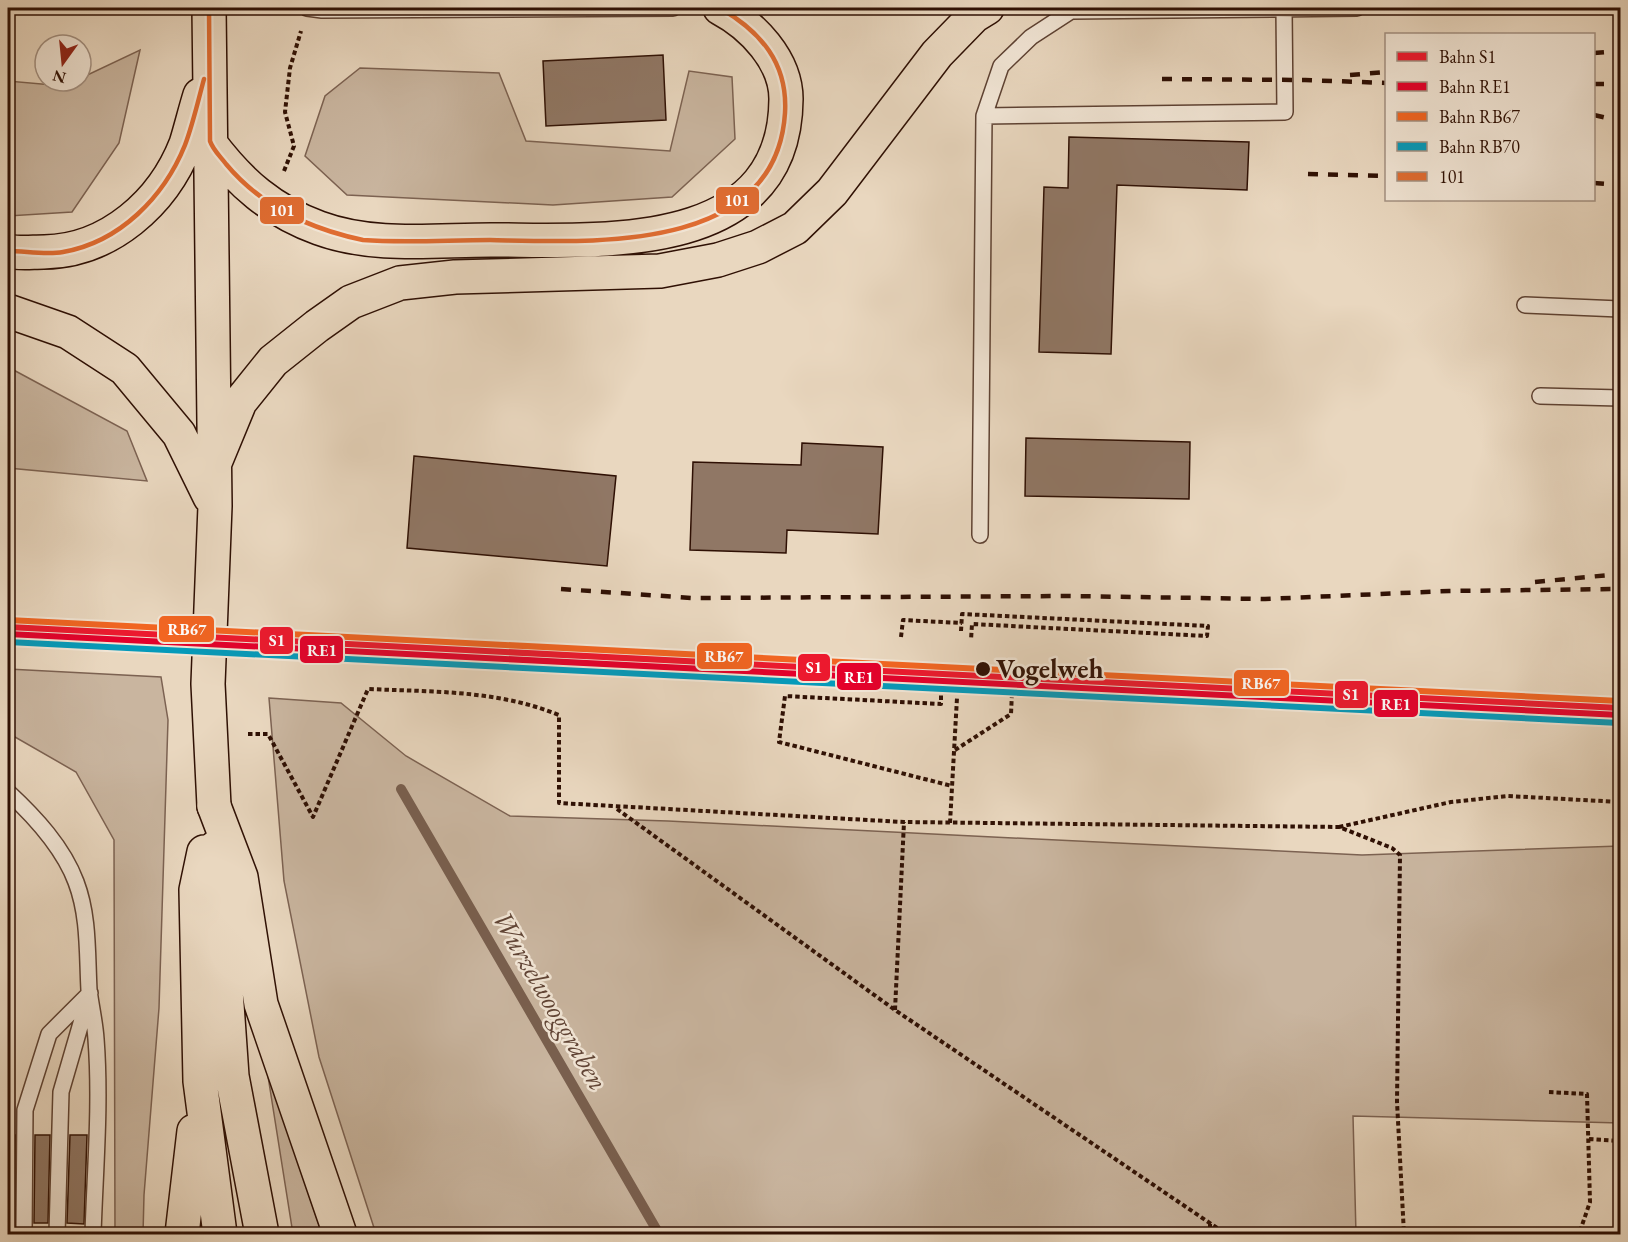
<svg xmlns="http://www.w3.org/2000/svg" width="1628" height="1242" viewBox="0 0 1628 1242" font-family="'EB Garamond',serif">
	<style>
		.green { fill: #c9b59f; stroke: #7c6252; stroke-width: 1.5 }
		.lines { fill: none; stroke-linecap: round; stroke-linejoin: round }
		.stream { stroke: #795f4e; stroke-width: 10 }
		.building { fill: #907765; stroke: #2f1004; stroke-width: 1.5 }
		.lane-casing { stroke: #5e4233; stroke-width: 18 }
		.primary-casing { stroke: #2f1004; stroke-width: 36 }
		.highway-casing { stroke: #2f1004; stroke-width: 36 }
		.path { stroke: #2f1004; stroke-width: 4; stroke-dasharray: 4.5 3; stroke-linecap: butt }
		.lane { stroke: #f1e5d5; stroke-width: 15 }
		.primary { stroke: #e9d7bf; stroke-width: 33 }
		.highway { stroke: #e9d7bf; stroke-width: 33 }
		.rail { stroke: #2f1004; stroke-width: 4.5; stroke-dasharray: 10 10; stroke-linecap: butt }
		.bus-1-casing { stroke: #f1e5d5; stroke-width: 9 }
		.bus-1 { stroke: #df6c31; stroke-width: 4.5 }
		.rail-1-casing { stroke: #f1e5d5; stroke-width: 10 }
		.rail-2-casing { stroke: #f1e5d5; stroke-width: 10 }
		.rail-3-casing { stroke: #f1e5d5; stroke-width: 10 }
		.rail-4-casing { stroke: #f1e5d5; stroke-width: 10 }
		.rail-1 { stroke: #ec192e; stroke-width: 6 }
		.rail-2 { stroke: #e4002b; stroke-width: 6 }
		.rail-3 { stroke: #f26522; stroke-width: 6 }
		.rail-4 { stroke: #059aba; stroke-width: 6 }
		.stop-dot { fill: #2f1004; stroke: #f1e5d5; stroke-width: 2 }
		.labels { text-anchor: middle; stroke-width: 5; stroke-linejoin: round; paint-order: stroke }
		.stop-label { font-size: 27px; font-weight: bold; fill: #2f1004; stroke: #f1e5d5; text-anchor: start }
		.water-label { font-size: 28px; font-style: italic; fill: #604435; stroke: #f1e5d5 }
		.line-badge { stroke: #f1e5d5; stroke-width: 2 }
		.badge-label { font-size: 16px; text-anchor: middle; font-weight: bold; fill: #fff }
	</style>
	<rect width="100%" height="100%" fill="#e9d7bf"/>
	<filter id="stains"><feTurbulence type="fractalNoise" baseFrequency=".00333" numOctaves="4"/><feColorMatrix values="0 0 0 0 .2 0 0 0 0 .09 0 0 0 0 .02 0 0 0 .5 -.17"/></filter>
	<radialGradient id="worn" r=".72"><stop offset=".6" stop-color="#630" stop-opacity="0"/><stop offset="1" stop-color="#630" stop-opacity=".3"/></radialGradient>
	<path class="green" d="M140,50L119,143L72,212L8,216V81L64,86L75,81H81V78Z
		M360,68L499,73L526,141L670,151L689,71L732,77L735,139L672,197L553,205L347,195L305,156L325,96Z
		M8,367L127,431L147,481L8,468Z
		M8,669L161,677L168,720L159,1008L144,1195L143,1234H115L114,840L76,772L8,733Z
		M269,698L341,703L406,756L510,816L668,821L1362,855L1620,846V1123L1353,1116L1356,1234H376L319,1057L284,881Z
		M267,1070L322,1234H293Z"/>
	<g class="lines">
		<path class="stream" d="M401,789L659,1234"/>
	</g>
	<path class="building" d="M663,55L666,120L546,126L543,61Z
		M1069,137L1249,142L1247,190L1117,185L1111,354L1039,352L1044,187L1068,188Z
		M1026,438L1190,442L1189,499L1025,496Z
		M802,443L883,447L878,534L787,530L786,553L690,550L693,462L801,465Z
		M414,456L616,476L607,566L407,548Z
		M9,1135H15L14,1223L8,1222Z
		M35,1135H50L48,1223H34Z
		M70,1135H87L84,1224L67,1223Z"/>
	<g class="lines">
		<g class="lane-casing">
			<path id="lane" d="M307,8L322,10L673,8
				M984,116L1285,112L1284,9
				M1525,305L1620,309
				M1540,396L1620,398
				M980,535L984,116L1001,66L1031,37L1071,11L1357,8
				M8,792C35,817 63,847 76,882C89,916 87,953 89,990C91,1006 95,1023 96,1039C101,1104 95,1170 93,1234
				M24,1234L25,1110L49,1034L90,993
				M57,1234L61,1092L88,999"/>
		</g>
		<g class="primary-casing">
			<path id="primary" d="M209,8L215,506L208,684L214,806
				M210,143C240,183 272,211 319,228C373,248 434,240 491,240C599,240 785,256 786,99C786,60 752,25 720,8
				M8,251C19,254 32,252 44,252C109,251 163,203 186,144C191,128 195,111 200,95
				M8,311L68,332L125,369L179,434L210,497
				M214,465L240,402L273,361L317,326L351,302L400,283L455,277L660,271L718,260L758,247L795,228L832,192L937,54L974,16L987,8"/>
		</g>
		<g class="highway-casing">
			<path id="highway" d="M214,806L241,877L261,1004L340,1234
				M216,847L232,1076L262,1234
				M204,852L196,890L200,1081L220,1234
				M182,1234L194,1131"/>
		</g>
		<path class="path" d="M284,171L294,146L285,112L290,68L301,31
			M961,631L962,614L1208,626L1207,636L972,624L971,640
			M901,637L903,620L962,623
			M941,688V704L785,696L779,742L952,786
			M248,734H268L313,817L368,689C435,692 497,690 559,715V803L904,822L1339,827L1392,848L1400,855L1397,1102L1404,1234
			M955,750L1011,714L1012,692
			M617,809L895,1010L1226,1234
			M950,823L957,698
			M1339,827L1451,802L1508,796L1620,802
			M895,1010L904,822
			M1549,1092L1587,1094L1590,1202L1579,1234
			M1589,1139L1620,1141
			M1210,1224V1234"/>
		<use href="#lane" class="lane"/>
		<use href="#primary" class="primary"/>
		<use href="#highway" class="highway"/>
		<path class="rail" d="M1594,53L1620,51
			M1350,75L1386,72
			M1162,79L1305,80L1386,83
			M1594,84H1620
			M1594,115L1620,121
			M1308,174L1386,176
			M1594,183L1620,185
			M1618,211L1620,212
			M1535,582L1620,574
			M561,589L692,598L1069,596L1265,599L1449,591L1620,589"/>
		<g class="bus-1-casing">
			<path id="bus-1" d="M209,8L210,141C213,150 220,156 226,164C261,206 310,229 363,240C405,243 448,240 490,240C590,242 776,255 785,113C788,63 761,32 720,8
				M307,8L322,10L673,8
				M8,251C25,251 46,255 63,252C120,242 164,197 185,145C193,124 198,101 204,79"/>
		</g>
		<use href="#bus-1" class="bus-1"/>
		<g class="rail-1-casing">
			<path id="rail-1" d="M8,627L1620,708"/>
		</g>
		<g class="rail-2-casing">
			<path id="rail-2" d="M8,634L1620,715"/>
		</g>
		<g class="rail-3-casing">
			<path id="rail-3" d="M8,620L1620,701"/>
		</g>
		<g class="rail-4-casing">
			<path id="rail-4" d="M8,642L1619,723"/>
		</g>
		<use href="#rail-1" class="rail-1"/>
		<use href="#rail-2" class="rail-2"/>
		<use href="#rail-3" class="rail-3"/>
		<use href="#rail-4" class="rail-4"/>
	</g>
	<circle class="stop-dot" cx="983" cy="669" r="8"/>
	<g class="labels">
		<g class="stop-label">
			<text x="996" y="678">Vogelweh</text>
		</g>
		<g class="water-label">
			<text transform="translate(551 1000) rotate(60)" y="10">Wurzelwooggraben</text>
		</g>
	</g>
	<g class="line-badge">
		<rect x="715" y="186" width="45" height="29" rx="6" fill="#df6c31"/>
		<rect x="259" y="196" width="46" height="29" rx="6" fill="#df6c31"/>
		<rect x="158" y="615" width="57" height="28" rx="6" fill="#f26522"/>
		<rect x="259" y="626" width="35" height="29" rx="6" fill="#ec192e"/>
		<rect x="299" y="635" width="45" height="29" rx="6" fill="#e4002b"/>
		<rect x="696" y="642" width="57" height="28" rx="6" fill="#f26522"/>
		<rect x="797" y="653" width="34" height="29" rx="6" fill="#ec192e"/>
		<rect x="836" y="662" width="46" height="29" rx="6" fill="#e4002b"/>
		<rect x="1233" y="669" width="57" height="28" rx="6" fill="#f26522"/>
		<rect x="1334" y="680" width="35" height="29" rx="6" fill="#ec192e"/>
		<rect x="1373" y="689" width="46" height="29" rx="6" fill="#e4002b"/>
	</g>
	<g class="badge-label">
		<text x="737" y="206">101</text>
		<text x="282" y="216">101</text>
		<text x="187" y="635">RB67</text>
		<text x="277" y="646">S1</text>
		<text x="322" y="656">RE1</text>
		<text x="724" y="662">RB67</text>
		<text x="814" y="673">S1</text>
		<text x="859" y="683">RE1</text>
		<text x="1261" y="689">RB67</text>
		<text x="1351" y="700">S1</text>
		<text x="1396" y="710">RE1</text>
	</g>
	<rect width="1628" height="1242" fill="none" stroke="#e9d7bf" stroke-width="30"/>
	<rect x="9" y="9" width="1610" height="1224" fill="none" stroke="#2f1004" stroke-width="3"/>
	<rect x="15" y="15" width="1598" height="1212" fill="none" stroke="#2f1004" stroke-width="1.5"/>
	<rect x="1385" y="33" width="210" height="168" fill="#f1e5d5" stroke="#a39081" stroke-width="1.5"/>
	<rect x="1397" y="52" width="30" height="9" fill="#ec192e" stroke="#a39081" stroke-width="1.5"/>
	<text x="1439" y="63" font-size="18" fill="#2f1004">Bahn S1</text>
	<rect x="1397" y="82" width="30" height="9" fill="#e4002b" stroke="#a39081" stroke-width="1.5"/>
	<text x="1439" y="93" font-size="18" fill="#2f1004">Bahn RE1</text>
	<rect x="1397" y="112" width="30" height="9" fill="#f26522" stroke="#a39081" stroke-width="1.5"/>
	<text x="1439" y="123" font-size="18" fill="#2f1004">Bahn RB67</text>
	<rect x="1397" y="142" width="30" height="9" fill="#059aba" stroke="#a39081" stroke-width="1.5"/>
	<text x="1439" y="153" font-size="18" fill="#2f1004">Bahn RB70</text>
	<rect x="1397" y="172" width="30" height="9" fill="#df6c31" stroke="#a39081" stroke-width="1.5"/>
	<text x="1439" y="183" font-size="18" fill="#2f1004">101</text>
	<g transform="translate(63 63) rotate(195)"><circle r="28" fill="#f1e5d5" stroke="#a39081" stroke-width="1.5"/>
	<path d="M0-4.5L10 22L0 15L-10 22Z" fill="#8f2418"/>
	<text y="-9" font-size="16" font-weight="bold" text-anchor="middle" fill="#2f1004">N</text>
	</g>
	<rect width="100%" height="100%" filter="url(#stains)"/>
	<rect width="100%" height="100%" fill="url(#worn)"/>
</svg>
